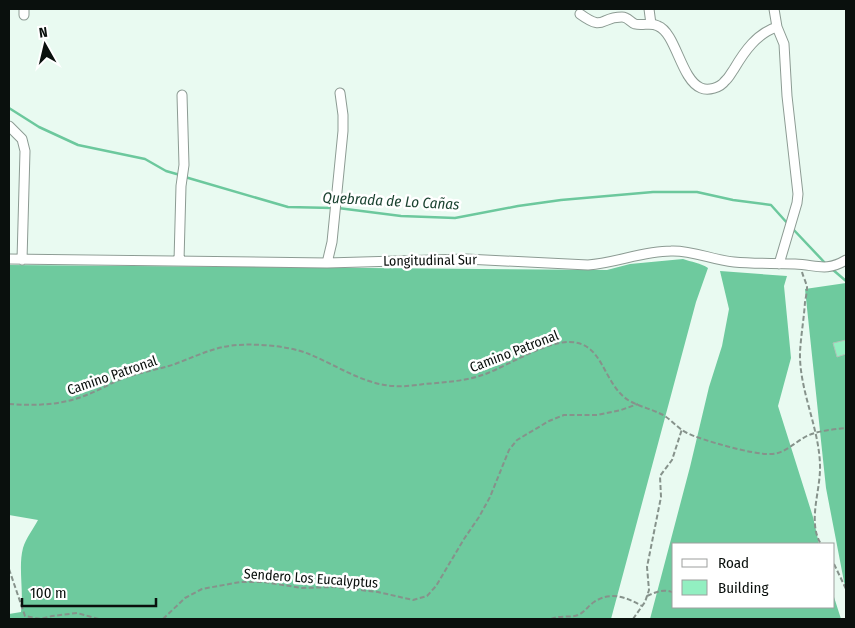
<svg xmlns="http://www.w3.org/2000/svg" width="855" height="628" viewBox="0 0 855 628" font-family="'Fira Sans Condensed',sans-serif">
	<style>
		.forest { fill: #6eca9e }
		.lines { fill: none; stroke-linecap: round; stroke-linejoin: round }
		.stream { stroke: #6cc89d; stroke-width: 2.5 }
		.building { fill: #92efc1; stroke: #b0c0b7 }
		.street-casing { stroke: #8c9b93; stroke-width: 11 }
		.path { stroke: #86928b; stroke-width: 2; stroke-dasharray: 5 2.5; stroke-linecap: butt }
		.street { stroke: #fff; stroke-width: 9 }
		.labels { text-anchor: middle; stroke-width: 5; stroke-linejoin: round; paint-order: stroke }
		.street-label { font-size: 14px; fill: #0a100d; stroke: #fff }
		.water-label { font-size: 15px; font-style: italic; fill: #1a4230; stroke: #fff }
	</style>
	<rect width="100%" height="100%" fill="#e9faf1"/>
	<path class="forest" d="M683,259C691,262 701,263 708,268L696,302L611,619H9V614L21,612C24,592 18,567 23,548C26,538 34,528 38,520L9,515V265L607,270L630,264Z
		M720,271L787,276L784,286L791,358L778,406L813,517L819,544H674V607H834V597L841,619H650L690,467L709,387L722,346L729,309Z
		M846,283V592L826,488L805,289Z"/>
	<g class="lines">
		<path class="stream" d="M9,108L39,127L78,145L145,159L166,171L180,175
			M185,177L288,207L333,208
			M338,208L401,216L455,218L518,206L561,200L653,192H697L733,200L771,205L788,224
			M792,228L826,264
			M832,269L846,281"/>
	</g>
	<path class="building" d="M846,340V354L837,357L833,343Z"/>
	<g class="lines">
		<g class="street-casing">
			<path id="street" d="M649,9L651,24
				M774,9L777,27L784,44L787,96L798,194L797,203L779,264
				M580,14C605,32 599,17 622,17C628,17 630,22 635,24C643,26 651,22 658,26C676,33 681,80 701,88C708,91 720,88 725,81C729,78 731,73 734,69C744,52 757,33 777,27
				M24,15V9
				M9,126L22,139L25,151L22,260
				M9,259L327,263L466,259L588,265C616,263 643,251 671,251C692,250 712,260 734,262C754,264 775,263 795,264C817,265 826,272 846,260
				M179,261L181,186L184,165L182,95
				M327,263L332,242L343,131V115L340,93"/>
		</g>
		<path class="path" d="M802,272C803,276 806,282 807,287C807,291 806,297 805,302C804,318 801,335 800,352C799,390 819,427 820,465C821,490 807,522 821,544
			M9,404C37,406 63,405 89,394C102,389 114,381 127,377C143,372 160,369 175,364C191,358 206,351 223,347C246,342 287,345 309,354C336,365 363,384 393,386C404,387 415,385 425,384C447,382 468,381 488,373C510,364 546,342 569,342C602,342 602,378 624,397C633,405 649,408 661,414C670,418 677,428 687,433C701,440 754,455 770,454C788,454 798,437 815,433C825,430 836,429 846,428
			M834,564L846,589
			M9,569L25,616L41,619L52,616L77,613L99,619
			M647,596C656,592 664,588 674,593
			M163,619L185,598L202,589L240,582H264L302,588L334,587L378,592L413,600L427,596L436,586L464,539L479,517L490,497L509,450L517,440L549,421L564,415H597L621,410L638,404
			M551,619C560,615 570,618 578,615C585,612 588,606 594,602C611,591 626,597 642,606
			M633,619L645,602L649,590L647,567L661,497L660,476L672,460L682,429"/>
		<use href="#street" class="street"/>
	</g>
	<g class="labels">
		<g class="street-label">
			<text transform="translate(430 260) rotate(-1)" y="5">Longitudinal Sur</text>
			<text transform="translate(514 351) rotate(-21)" y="5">Camino Patronal</text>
			<text transform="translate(112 375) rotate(-19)" y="5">Camino Patronal</text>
			<text transform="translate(311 578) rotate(4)" y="5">Sendero Los Eucalyptus</text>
		</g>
		<g class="water-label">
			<text transform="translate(391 201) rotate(3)" y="5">Quebrada de Lo Cañas</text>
		</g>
	</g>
	<rect width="855" height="628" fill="none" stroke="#0a100d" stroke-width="20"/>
	<rect x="672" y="543" width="162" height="65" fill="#ffffff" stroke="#9d9f9e"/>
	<rect x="682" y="559" width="25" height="8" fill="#ffffff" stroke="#9d9f9e"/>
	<text x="718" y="568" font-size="15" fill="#0a100d">Road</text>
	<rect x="682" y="580" width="25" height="15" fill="#92efc1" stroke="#9d9f9e"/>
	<text x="718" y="593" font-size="15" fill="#0a100d">Building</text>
	<g transform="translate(45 45) rotate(352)" stroke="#ffffff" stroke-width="4" paint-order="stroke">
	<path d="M0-4L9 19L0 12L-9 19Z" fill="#0a100d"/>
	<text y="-8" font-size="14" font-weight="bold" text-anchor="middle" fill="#0a100d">N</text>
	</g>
	<path d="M22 598v8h134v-8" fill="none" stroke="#0a100d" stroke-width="2.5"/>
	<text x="30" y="598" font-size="15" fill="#0a100d" stroke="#ffffff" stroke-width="4" paint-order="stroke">100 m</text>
</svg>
